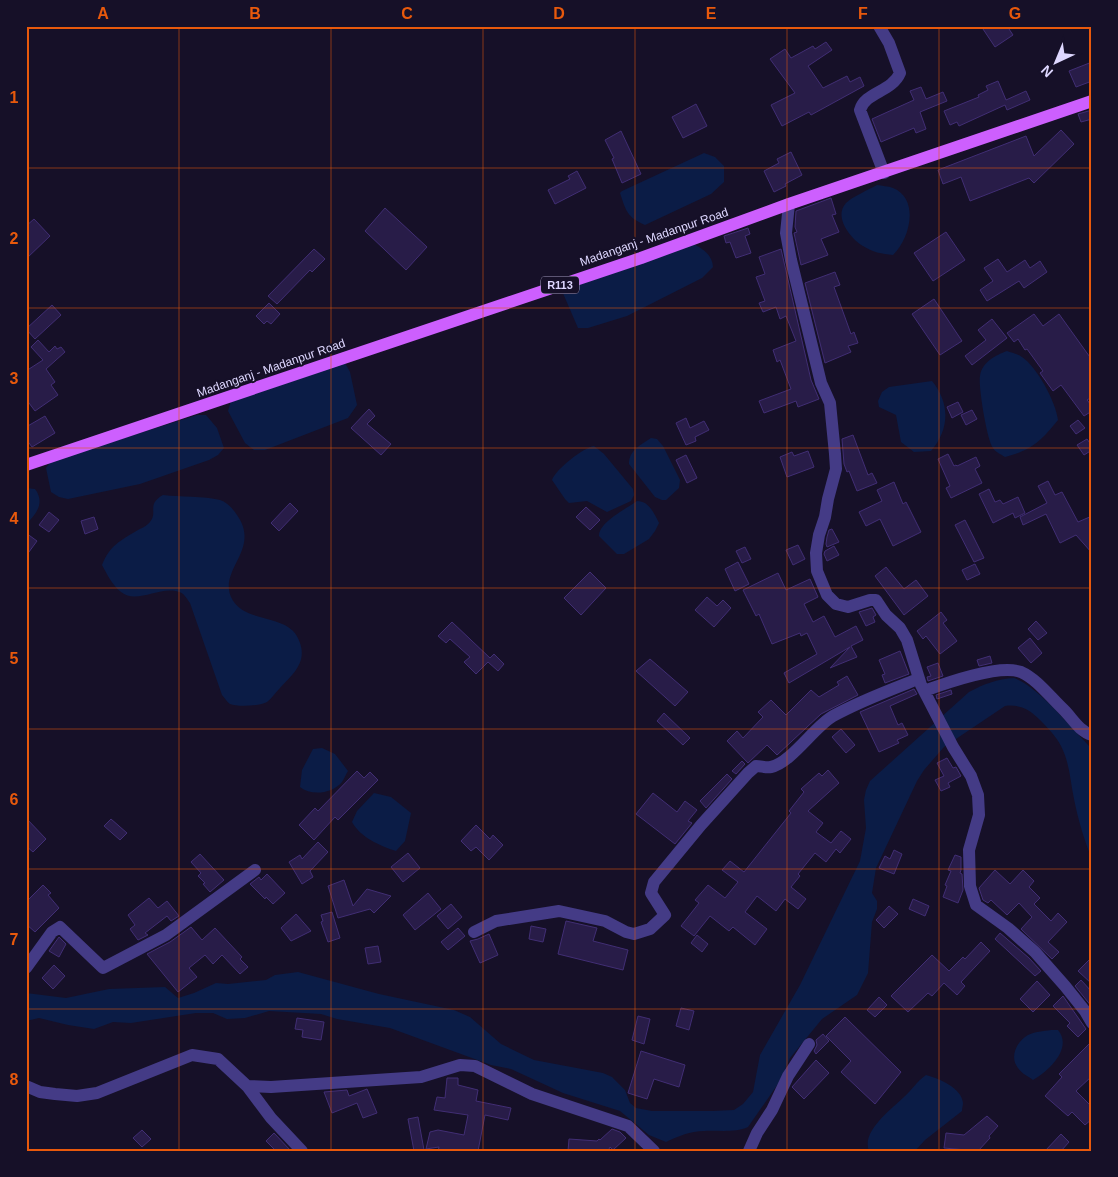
<svg xmlns="http://www.w3.org/2000/svg" width="1118" height="1177" viewBox="0 0 1118 1177" font-family="Helvetica,sans-serif">
	<style>
		.water { fill: #0b1c46 }
		.building { fill: #281c48; stroke: #412e74 }
		.lines { fill: none; stroke-linecap: round; stroke-linejoin: round }
		.minor { stroke: #443b86; stroke-width: 12 }
		.major { stroke: #cd5ffe; stroke-width: 12 }
		.grid { fill: none; stroke: #e8590c; stroke-width: 1; stroke-opacity: 0.55 }
		.labels { text-anchor: middle; stroke-width: 4; stroke-linejoin: round; paint-order: stroke }
		.shield { fill: #161028; stroke: #a29bbe; stroke-width: 1 }
		.shield-label { font-size: 11px; font-weight: bold; fill: #ded7ff }
		.street-label { font-size: 12px; fill: #ded7ff; stroke: #161028 }
		.neatline { fill: none; stroke: #e8590c; stroke-width: 2 }
		.grid-label { font-size: 16px; text-anchor: middle; font-weight: bold; fill: #e8590c }
	</style>
	<rect width="100%" height="100%" fill="#161028"/>
	<path class="water" d="M704,153L715,157L724,166V182L711,194L645,225C627,217 626,211 620,193L622,191Z
		M877,185C882,186 888,186 893,188C920,199 910,239 893,255C882,254 872,252 863,246C851,239 833,217 846,203C852,197 868,190 877,185Z
		M692,243C703,249 712,254 713,267L702,278L627,316L588,328H578L562,291Z
		M1007,351C1012,353 1018,354 1022,357C1037,367 1056,402 1058,420C1041,441 1032,450 1005,457C1002,455 995,452 993,448C987,441 978,385 980,376C982,362 996,355 1007,351Z
		M345,363L350,372L357,405L348,418L265,450H254L245,443L228,411L231,401Z
		M932,381C950,403 950,429 931,451L914,452L901,442L896,415L879,407L878,401L882,392L889,387Z
		M197,415H206L217,428L224,448L218,455L209,460L140,484L68,499L59,497L51,492L46,468L51,461Z
		M651,438L657,439L663,446L680,480L679,488L666,500H662L655,497L629,464C629,450 641,445 651,438Z
		M594,446L604,454L633,489L634,495L631,501L607,512L587,501L569,503L565,499L552,480C556,469 583,448 594,446Z
		M26,488L35,489C45,502 37,514 26,524Z
		M163,495C180,497 204,496 220,500C227,502 233,509 237,515C261,549 219,569 231,597C244,626 291,611 300,643C307,663 292,675 280,688C276,692 272,698 267,702C260,706 237,707 230,704C227,702 225,698 222,695L190,603C187,599 184,593 179,592C160,585 137,605 121,592C112,585 107,574 102,565C110,545 120,541 138,530C141,528 145,527 148,524C160,513 145,505 163,495Z
		M637,501C649,501 654,513 659,523L655,531L649,539L624,554H617L599,536C599,522 626,509 637,501Z
		M1014,678C1038,686 1073,730 1092,749V859C1084,840 1078,819 1074,799C1070,780 1070,764 1061,746C1056,736 1047,727 1039,719C1029,709 1019,704 1005,706L944,747L924,770L917,781L876,868L872,893L877,901V909L872,922L868,973L857,995L822,1019L790,1058L780,1081L748,1127C735,1133 718,1130 704,1131C690,1131 679,1136 666,1142L649,1135L620,1111L563,1093L511,1069L491,1065L390,1028L337,1019L321,1014L269,1011L245,1018L227,1019L213,1013H196L131,1023L113,1022L94,1029L68,1025L39,1018L26,1021V993L66,998L109,989L165,987L178,998L194,993L216,983L228,984L266,980L275,975L298,972L379,994L454,1010L470,1017L501,1044L534,1060L603,1073L612,1077L625,1090L630,1103L636,1108L652,1111H713L734,1110L743,1104L753,1092L760,1055L800,985L860,861L866,828L864,800L866,790L870,781L969,692C984,684 997,679 1014,678Z
		M322,748L335,754L348,771C346,774 344,779 342,782C332,794 311,796 300,787L302,770L313,749Z
		M374,793L391,797L411,813L405,841L396,851C380,846 360,837 352,822L357,811Z
		M1051,1030H1058C1073,1048 1049,1071 1033,1080C1028,1076 1022,1074 1018,1068C1009,1057 1017,1041 1028,1035C1034,1032 1044,1031 1051,1030Z
		M926,1075C938,1078 962,1088 963,1103C963,1105 962,1108 962,1111L925,1140L915,1151H869C861,1131 892,1109 904,1097C912,1090 917,1081 926,1075Z"/>
	<path class="building" d="M981,26H1007L1013,35L995,47Z
		M826,42L832,50L808,66L823,88L847,76L850,82L860,77L864,86L811,115L809,112L782,126L771,105L795,93L770,59L785,49L791,58L813,46L815,49Z
		M1092,62V81L1076,87L1069,71Z
		M998,81L1006,100L1026,91L1030,100L1007,110L1005,105L959,126L957,122L950,125L944,111L979,97L978,95L988,90L986,86Z
		M921,87L926,99L943,92L947,101L920,112L926,129L916,133L914,128L881,142L872,119L914,100L910,91Z
		M696,104L707,126L683,138L672,117Z
		M1092,110V119L1081,122L1078,114Z
		M1061,130L1074,144L1034,183L1029,178L970,201L961,177L943,184L938,170L1026,136L1034,156Z
		M621,131L641,174L622,183L612,159L614,158L605,140Z
		M791,152L802,175L785,184L786,186L774,192L764,171L779,163L777,159Z
		M577,171L586,188L555,204L548,190L570,179L568,176Z
		M831,198L836,214L832,215L839,232L821,239L828,255L801,265L794,233L797,232L795,227L796,211Z
		M385,208L427,247L406,270L365,231Z
		M34,219L50,236L26,259V226Z
		M748,228L750,234L745,236L751,253L736,258L730,242L726,243L724,236Z
		M946,232L965,260L933,281L914,253Z
		M314,249L325,259L312,272L310,270L277,304L268,296Z
		M781,249L811,380L819,399L798,407L796,401L764,413L759,401L791,389L780,360L777,362L773,350L796,341L786,316L780,319L776,307L763,312L759,303L765,301L756,277L765,274L759,257Z
		M998,259L1007,272L1025,260L1030,268L1040,261L1047,272L1024,288L1019,281L987,301L980,290L993,281L984,268Z
		M835,272L840,285L834,287L851,334L854,332L858,343L848,346L851,352L825,363L805,283Z
		M934,299L962,341L940,355L912,314Z
		M269,303L280,314L271,324L267,321L264,324L256,316Z
		M52,305L61,315L35,339L26,329Z
		M1034,314L1043,326L1059,314L1092,360V397L1087,400L1092,406V411L1084,416L1061,385L1053,391L1040,373L1043,371L1027,349L1025,350L1018,339L1014,342L1007,333Z
		M992,319L1007,338L972,365L965,356L986,340L978,330Z
		M38,340L49,352L55,346L57,349L61,347L65,352L46,369L55,382L51,385L58,395L35,411L26,399V371L43,360L31,347Z
		M958,402L963,412L952,418L947,407Z
		M369,409L375,416L367,424L391,444L381,455L351,428Z
		M972,410L977,419L966,425L961,415Z
		M45,416L55,433L32,447L26,439V427Z
		M686,418L690,428L704,421L709,430L695,437L696,441L686,445L676,423Z
		M1078,420L1085,428L1076,434L1070,426Z
		M853,435L868,475L872,473L877,483L857,491L849,471L847,472L844,464L842,439Z
		M1087,439L1092,446V450L1084,455L1077,445Z
		M808,451L814,467L787,477L780,457L792,452L794,456Z
		M948,454L954,466L956,465L957,466L976,457L980,466L975,469L982,483L951,498L946,488L950,486L938,459Z
		M686,455L697,478L687,483L676,460Z
		M1048,481L1055,495L1062,492L1078,522L1092,516V553L1076,535L1060,543L1046,514L1023,525L1020,517L1047,503L1038,486Z
		M894,482L903,504L906,502L921,532L893,546L880,519L866,526L859,512L882,501L877,490Z
		M989,489L995,502L1000,500L1003,504L1018,497L1025,513L1015,518L1013,513L993,523L979,494Z
		M290,503L298,511L279,531L271,523Z
		M586,507L600,520L590,530L576,517Z
		M49,512L59,520L49,532L39,525Z
		M94,517L98,529L85,534L81,521Z
		M965,520L984,558L974,562L955,525Z
		M832,529L839,542L827,547L826,544L827,537L829,530Z
		M26,533L37,541L26,556Z
		M798,545L805,559L793,565L786,550Z
		M834,546L839,555L827,561L824,554L825,551Z
		M745,547L751,559L742,563L736,551Z
		M738,562L749,584L735,591L725,569Z
		M975,564L980,574L967,580L962,570Z
		M886,567L904,589L916,580L928,596L904,615L875,576Z
		M590,572L606,588L581,615L564,598Z
		M778,573L786,590L810,579L818,597L804,604L813,622L824,616L835,637L856,626L863,640L851,646L857,657L830,668L850,647L789,683L784,673L817,654L807,633L801,636L800,633L772,644L759,614L756,616L743,590Z
		M707,597L717,606L723,600L731,608L714,627L695,610Z
		M872,608L876,615L873,617L875,622L866,626L859,612Z
		M941,612L947,620L943,623L957,641L940,654L926,636L923,639L917,631Z
		M1036,621L1047,633L1038,640L1028,629Z
		M452,622L490,658L494,654L504,664L498,671L488,662L476,674L464,662L470,657L450,639L446,643L438,636Z
		M1030,638L1042,653L1031,663L1018,648Z
		M900,651L909,674L885,683L882,675L885,674L879,660Z
		M990,656L992,663L979,666L977,660Z
		M650,659L688,692L675,706L636,671Z
		M938,663L943,676L928,681L927,677L931,676L927,667Z
		M847,676L858,695L821,714L777,755L767,745L748,763L727,741L737,731L743,738L763,717L758,712L771,700L786,715L811,690L819,697L839,685L837,682Z
		M914,689L917,694L890,706L898,725L902,723L908,735L897,740L899,743L879,752L860,712Z
		M951,690L952,694L937,699L936,695Z
		M664,713L690,738L683,745L657,721Z
		M841,729L855,745L846,753L832,737Z
		M947,758L953,768L956,767L961,776L948,783L950,787L941,791L935,780L944,776L937,763Z
		M742,761L745,764L736,774L732,771Z
		M828,770L839,783L808,811L823,823L816,832L831,843L841,831L851,839L840,853L836,849L826,862L815,853L798,874L800,876L791,887L806,899L798,909L785,899L776,911L757,896L745,912L767,929L755,945L733,927L729,931L710,916L694,936L681,926L699,903L695,900L708,885L725,898L738,882L722,870L730,861L744,872L791,813L789,811L804,792L801,789L819,773L822,776Z
		M357,771L364,778L370,772L378,780L338,820L335,817L314,840L299,825L315,808L318,811Z
		M727,774L732,779L706,808L700,801Z
		M653,793L677,812L685,801L697,810L688,821L692,823L675,844L636,814Z
		M26,818L46,839L33,852L26,846Z
		M111,819L127,833L120,840L104,826Z
		M476,825L490,839L493,835L503,845L489,860L476,847L471,851L461,841Z
		M318,842L328,852L310,871L313,877L302,884L289,862L300,855L302,859Z
		M894,850L902,854L894,874L879,868L885,856L890,859Z
		M408,853L420,868L403,882L391,867Z
		M200,854L224,880L210,892L203,884L205,883L198,876L201,873L191,862Z
		M955,855L961,857V870L960,873L962,874L963,890L958,903L943,897L947,886L945,885L951,871L948,870Z
		M995,870L1010,884L1023,870L1034,881L1029,887L1040,898L1034,904L1051,921L1058,913L1067,922L1048,942L1059,952L1052,959L1021,929L1032,917L1019,903L1007,915L991,900L988,903L983,900L979,888Z
		M267,874L285,893L273,904L266,897L265,899L250,884L259,877L261,880Z
		M344,880L353,906L367,889L391,896L374,913L370,909L338,918L328,886Z
		M43,885L51,893L48,895L59,908L35,932L26,924V902Z
		M428,893L441,909L415,930L403,915Z
		M149,898L158,908L167,901L179,916L171,921L167,916L145,933L148,935L138,940L130,929L135,925L128,915Z
		M913,899L929,906L925,916L909,909Z
		M451,904L462,917L448,929L437,916Z
		M889,906L898,914L884,928L876,920Z
		M332,912L340,938L328,942L321,922L323,921L321,915Z
		M296,914L311,931L291,941L281,928Z
		M566,921L597,928L593,941L628,950L623,970L558,954Z
		M531,926L546,929L543,942L529,939Z
		M191,927L202,940L215,928L242,957L240,959L248,967L240,974L222,955L213,964L205,955L189,968L197,977L178,992L147,954L170,942Z
		M458,928L465,936L448,950L441,942Z
		M1000,933L1029,958L1041,971L1035,976L995,939Z
		M489,934L498,955L480,963L470,941L478,939Z
		M697,935L708,944L702,952L691,943Z
		M59,937L66,944L59,957L49,951Z
		M981,942L990,951L961,982L965,986L957,995L944,983L932,996L928,993L908,1012L891,996L932,955L949,971L963,957L965,959Z
		M378,946L381,962L368,964L365,948Z
		M1092,957V984L1078,971Z
		M54,965L65,976L53,989L42,978Z
		M1081,980L1092,992V1007L1075,986Z
		M1037,981L1050,995L1033,1012L1020,999Z
		M1063,996L1086,1029L1078,1037L1067,1026L1070,1023L1053,1006Z
		M879,997L887,1005L875,1017L867,1010Z
		M681,1008L694,1011L689,1030L676,1026Z
		M638,1016L650,1019L644,1044L632,1040Z
		M845,1017L901,1072L875,1104L841,1072L851,1061L826,1036Z
		M297,1018L324,1022L321,1040L302,1037L303,1030L295,1029Z
		M823,1034L829,1041L816,1054L814,1051L817,1045L816,1040Z
		M1092,1041V1076L1076,1091L1092,1107V1119L1085,1125L1072,1112L1068,1116L1045,1096L1062,1077L1059,1074Z
		M641,1051L685,1065L679,1087L654,1079L647,1099L628,1093Z
		M816,1060L829,1073L804,1099L792,1087Z
		M447,1078H458V1085L478,1090L476,1101L511,1108L508,1120L485,1115L478,1151H438L439,1147L426,1149L430,1132L438,1130L464,1135L468,1115L434,1110L437,1097L445,1098Z
		M367,1089L377,1113L363,1118L357,1103L332,1113L324,1092L347,1090L349,1096Z
		M987,1116L998,1126L989,1136L990,1138L978,1151L944,1148L946,1133L964,1135Z
		M418,1117L424,1150L414,1151L408,1119Z
		M612,1129L620,1132L626,1138L613,1150L610,1147L609,1149L611,1151H568L569,1139L597,1141L599,1139L600,1140Z
		M142,1130L151,1139L142,1147L133,1138Z
		M274,1133L291,1151H276L266,1141Z
		M1061,1134L1069,1142L1061,1151H1045Z"/>
	<g class="lines">
		<path class="minor" d="M879,26L889,43L900,73C892,92 865,92 860,110L884,173
			M789,204L786,233L791,260L821,383L830,403L835,454L836,469L828,499L825,517L819,535L816,553L817,571L827,595L836,604L848,607L870,600H876L886,615L900,628L907,640L921,685L953,747L971,776L978,795L979,815L969,850L970,886L976,905L1008,928L1035,952L1065,986L1085,1011L1092,1023
			M924,691C946,683 999,664 1021,672C1037,679 1051,698 1064,710C1073,719 1079,731 1092,735
			M474,932L496,921L559,911L605,921L626,932L634,934L650,929L665,915L651,893L654,882L701,825L748,773L756,766C761,766 766,768 771,767C791,763 815,726 833,716C860,701 890,690 918,679
			M26,968L52,932L60,927L103,968L166,935L255,870
			M26,1086L40,1092L55,1094L77,1096L97,1093L192,1055L218,1059L247,1086L271,1087L421,1077L460,1065L475,1066L532,1094L628,1126L654,1151
			M247,1086L271,1118L302,1151
			M749,1151L757,1133L772,1110L788,1076L809,1044"/>
		<path class="major" d="M26,465L641,258L789,204L1092,101"/>
	</g>
	<path class="grid" d="M179,26V1151M331,26V1151M483,26V1151M635,26V1151M787,26V1151M939,26V1151M26,168H1092M26,308H1092M26,448H1092M26,588H1092M26,729H1092M26,869H1092M26,1009H1092"/>
	<g class="labels">
		<rect class="shield" x="541" y="276.5" width="38" height="17" rx="4"/>
		<g class="shield-label">
			<text x="560" y="289">R113</text>
		</g>
		<g class="street-label">
			<text transform="translate(654 237) rotate(-19)" y="4">Madanganj - Madanpur Road</text>
			<text transform="translate(271 368) rotate(-19)" y="4">Madanganj - Madanpur Road</text>
		</g>
	</g>
	<rect width="1118" height="1177" fill="none" stroke="#161028" stroke-width="55"/>
	<g transform="translate(1056 62) rotate(224)" stroke="#161028" stroke-width="4" paint-order="stroke">
	<path d="M0-4L9 19L0 12L-9 19Z" fill="#ded7ff"/>
	<text y="-8" font-size="14" font-weight="bold" text-anchor="middle" fill="#ded7ff">N</text>
	</g>
	<rect x="28" y="28" width="1062" height="1122" class="neatline"/>
	<g class="grid-label">
		<text x="103" y="19">A</text>
		<text x="255" y="19">B</text>
		<text x="407" y="19">C</text>
		<text x="559" y="19">D</text>
		<text x="711" y="19">E</text>
		<text x="863" y="19">F</text>
		<text x="1015" y="19">G</text>
		<text x="14" y="103">1</text>
		<text x="14" y="244">2</text>
		<text x="14" y="384">3</text>
		<text x="14" y="524">4</text>
		<text x="14" y="664">5</text>
		<text x="14" y="805">6</text>
		<text x="14" y="945">7</text>
		<text x="14" y="1085">8</text>
	</g>
</svg>
